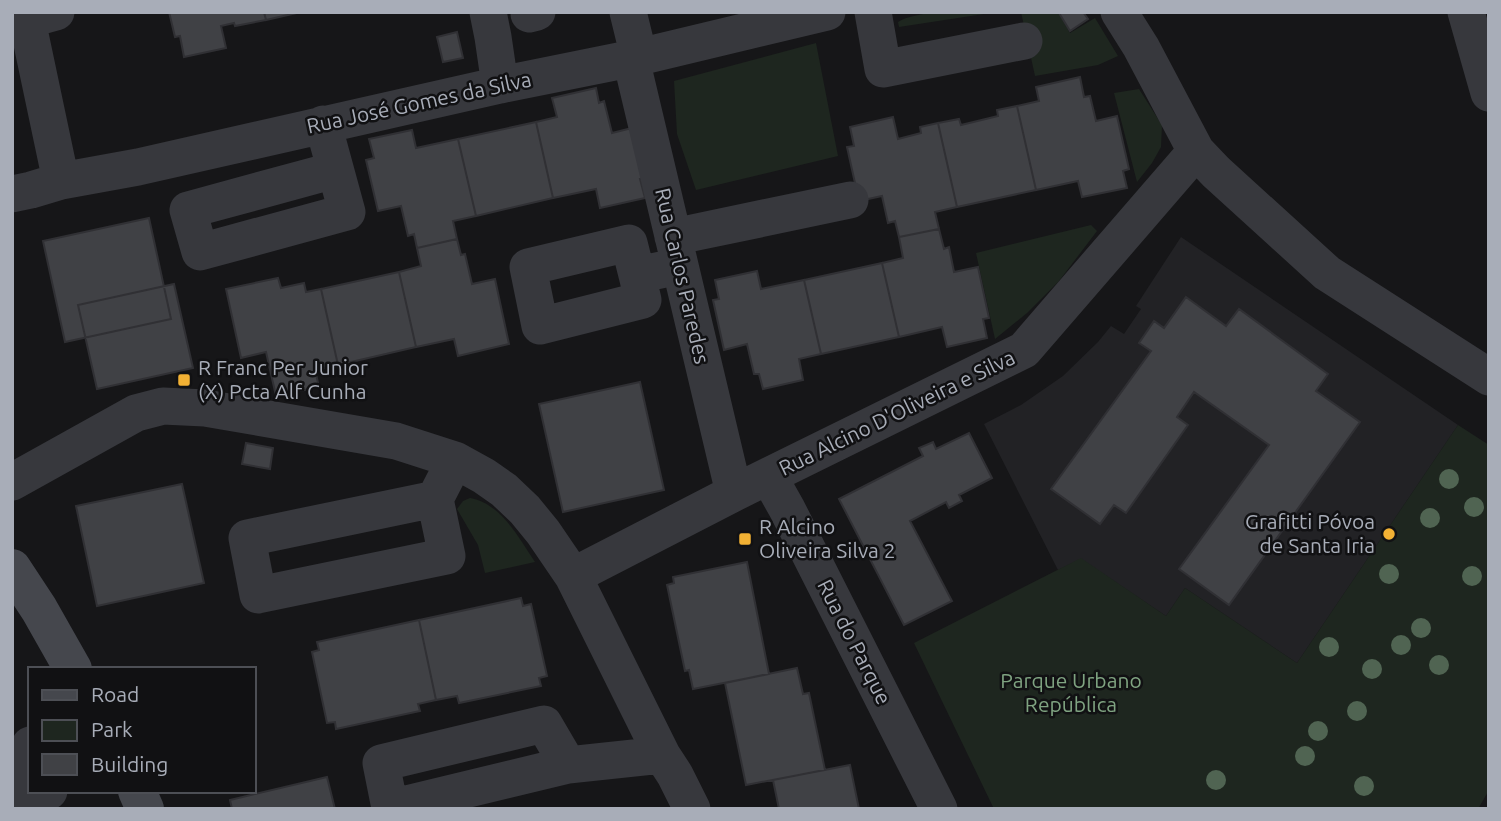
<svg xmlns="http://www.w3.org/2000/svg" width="1501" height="821" viewBox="0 0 1501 821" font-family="Ubuntu,sans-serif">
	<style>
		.built { fill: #222225 }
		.green { fill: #1e261f }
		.building { fill: #404145; stroke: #303034; stroke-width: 2 }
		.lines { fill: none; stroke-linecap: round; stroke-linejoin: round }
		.street { stroke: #37383d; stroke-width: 37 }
		.secondary { stroke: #45474d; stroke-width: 38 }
		.tree { fill: #506452 }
		.poi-dot { fill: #f2b134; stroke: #111113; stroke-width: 2.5 }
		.labels { text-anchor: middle; stroke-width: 5; stroke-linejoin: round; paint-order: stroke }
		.street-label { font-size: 21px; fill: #a8adb8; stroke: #111113 }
		.poi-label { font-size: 21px; fill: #a8adb8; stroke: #111113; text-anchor: start }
		.park-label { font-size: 21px; fill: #7fa381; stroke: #111113 }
	</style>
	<rect width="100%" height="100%" fill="#161618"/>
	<path class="built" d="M1181,237L1458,425L1297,663L1185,588L1166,616L1081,559L1058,570L984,424L1021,405L1063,376L1098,342L1111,326L1124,334L1141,309L1136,306Z"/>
	<path class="green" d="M931,12H997L899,27L898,22C907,16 921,15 931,12Z
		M1021,12H1058L1070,33L1095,18L1118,56L1098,65L1035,76Z
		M816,43L838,156L696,190L677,134L674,81Z
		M1139,89L1162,125L1161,147L1152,163L1137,182L1114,93Z
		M1091,225L1097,231L1059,281L1027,313L995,339L976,253Z
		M1458,425L1489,445V790L1478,809H994L914,643L1081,558L1166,616L1185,588L1297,663Z
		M470,498C502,504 518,537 535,562L485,573L478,545L457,509L463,501Z"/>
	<path class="building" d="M169,12H264L266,20L235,26L234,23L221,26L226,48L184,57L180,36L175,37Z
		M264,12H301L266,20Z
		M1061,12H1083L1088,19L1070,31L1059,13Z
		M457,32L463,58L443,62L437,37Z
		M1080,77L1084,97L1090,96L1096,121L1117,116L1129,169L1123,171L1127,188L1082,197L1078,181L1036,190L1017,106L1039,101L1036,87Z
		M596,88L599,103L604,101L612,133L632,128L644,178L640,179L645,198L600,208L596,189L553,198L536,122L557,117L552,98Z
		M1017,106L1036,190L957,207L938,123L959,119L961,125L998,116L997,110Z
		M893,117L898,139L921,133L920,127L938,123L957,207L935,212L939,229L899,237L895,221L888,223L882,196L859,201L847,147L854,146L850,127Z
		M536,122L553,198L476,216L458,139Z
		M412,130L416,148L458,139L476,216L453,221L457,239L417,248L414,234L408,236L401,206L378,211L366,160L374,158L369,139Z
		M149,218L171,319L65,342L43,241Z
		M939,229L944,249L949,247L954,272L978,267L989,318L983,319L987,338L947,347L942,327L899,337L882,263L903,258L899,237Z
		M457,239L461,255L465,254L472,284L495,279L509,344L458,356L454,339L416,347L399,272L421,266L417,248Z
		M882,263L899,337L821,354L804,280Z
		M757,271L761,289L804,280L821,354L799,359L803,380L763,389L759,374H754L747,344L724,350L713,300L719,299L715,280Z
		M399,272L416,347L338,365L321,289Z
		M278,278L281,288L304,283L306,292L321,289L338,365L315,370L319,387L276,396L266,352L241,358L226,289Z
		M174,284L193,368L97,389L78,305Z
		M1186,297L1226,326L1239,309L1328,374L1316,391L1360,422L1229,605L1179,569L1269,445L1194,392L1177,417L1188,425L1126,513L1114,505L1100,524L1051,489L1151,351L1139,343L1154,321L1164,328Z
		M640,382L664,490L563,512L539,404Z
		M969,433L992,478L959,495L962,501L949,508L946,502L910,521L952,601L904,625L839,499L923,456L919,448L933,442L936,449Z
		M246,443L273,448L270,469L242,464Z
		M182,484L204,583L97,606L76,506Z
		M747,562L769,674L693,689L689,670L685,671L667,585L674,583L673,577Z
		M521,598L523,606L531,604L547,676L539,678L541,686L459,703L457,696L436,700L419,620Z
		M419,620L436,700L418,704L420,711L336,729L335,722L327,723L312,652L319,650L317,642Z
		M797,668L803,694L809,693L825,770L746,785L725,683Z
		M850,765L859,809H779L773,780Z
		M327,777L335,809H232L230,800Z"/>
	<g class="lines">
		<path class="street" d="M56,12L27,20L61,181
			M488,12L493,37L500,85
			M628,12L639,57
			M873,12L883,69L1024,41
			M1119,12L1141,47L1196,151L1216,172L1327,273L1489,377
			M1466,12L1489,93
			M529,14L537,12
			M631,59L734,493
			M323,124L347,212L200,252L188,210L335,170
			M12,194L31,190L61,181L138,167L500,85L639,57L827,12
			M673,237L850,200
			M637,275L629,243L528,267L540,326L643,300L637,275L680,266
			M769,477L787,509L939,809
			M12,482L136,413L163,406L205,408L396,441L455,460L484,476L504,490L525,510L543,532L573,576L662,755L675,775L692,809
			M435,499L247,538L258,595L447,556L435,499L455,460
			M573,576L734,493L1024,350L1196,151
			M568,765L544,724L381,763L390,808L568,765L662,755
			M12,784L30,745
			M12,801L49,791"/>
		<path class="secondary" d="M12,568L39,609L73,669
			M137,791L145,809"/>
	</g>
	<g class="tree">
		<circle cx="1449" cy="479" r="10"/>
		<circle cx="1474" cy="507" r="10"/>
		<circle cx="1430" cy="518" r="10"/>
		<circle cx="1389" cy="574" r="10"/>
		<circle cx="1472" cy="576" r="10"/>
		<circle cx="1421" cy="628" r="10"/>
		<circle cx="1401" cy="645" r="10"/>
		<circle cx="1329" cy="647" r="10"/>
		<circle cx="1439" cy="665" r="10"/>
		<circle cx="1372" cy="669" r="10"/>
		<circle cx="1357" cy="711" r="10"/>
		<circle cx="1318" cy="731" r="10"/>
		<circle cx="1305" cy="756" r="10"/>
		<circle cx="1216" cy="780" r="10"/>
		<circle cx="1364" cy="786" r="10"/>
	</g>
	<g class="poi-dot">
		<rect x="177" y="373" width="14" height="14" rx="3.5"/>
		<circle cx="1389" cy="534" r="7"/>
		<rect x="738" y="532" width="14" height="14" rx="3.5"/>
	</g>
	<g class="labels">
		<g class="street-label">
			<text transform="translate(419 103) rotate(-12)" y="7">Rua José Gomes da Silva</text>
			<text transform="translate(682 276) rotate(77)" y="7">Rua Carlos Paredes</text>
			<text transform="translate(897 413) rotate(-26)" y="7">Rua Alcino D'Oliveira e Silva</text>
			<text transform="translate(854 642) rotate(63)" y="7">Rua do Parque</text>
		</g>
		<g class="poi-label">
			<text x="198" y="375">R Franc Per Junior<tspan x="198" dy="24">(X) Pcta Alf Cunha</tspan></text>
			<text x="1375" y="529" text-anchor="end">Grafitti Póvoa<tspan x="1375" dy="24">de Santa Iria</tspan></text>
			<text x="759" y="534">R Alcino<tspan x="759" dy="24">Oliveira Silva 2</tspan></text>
		</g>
		<g class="park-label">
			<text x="1071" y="688">Parque Urbano<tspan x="1071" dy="24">República</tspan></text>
		</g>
	</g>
	<rect width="1501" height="821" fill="none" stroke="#a8adb8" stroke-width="28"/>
	<rect x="28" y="667" width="228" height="126" fill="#111113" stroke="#4d4f55" stroke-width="2"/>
	<rect x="42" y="690" width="35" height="10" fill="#45474d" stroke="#4d4f55" stroke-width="2"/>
	<text x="91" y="702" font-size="21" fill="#a8adb8">Road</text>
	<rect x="42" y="720" width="35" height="21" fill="#1e261f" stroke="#4d4f55" stroke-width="2"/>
	<text x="91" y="737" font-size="21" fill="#a8adb8">Park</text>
	<rect x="42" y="754" width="35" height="21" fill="#404145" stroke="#4d4f55" stroke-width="2"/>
	<text x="91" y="772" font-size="21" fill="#a8adb8">Building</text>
</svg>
